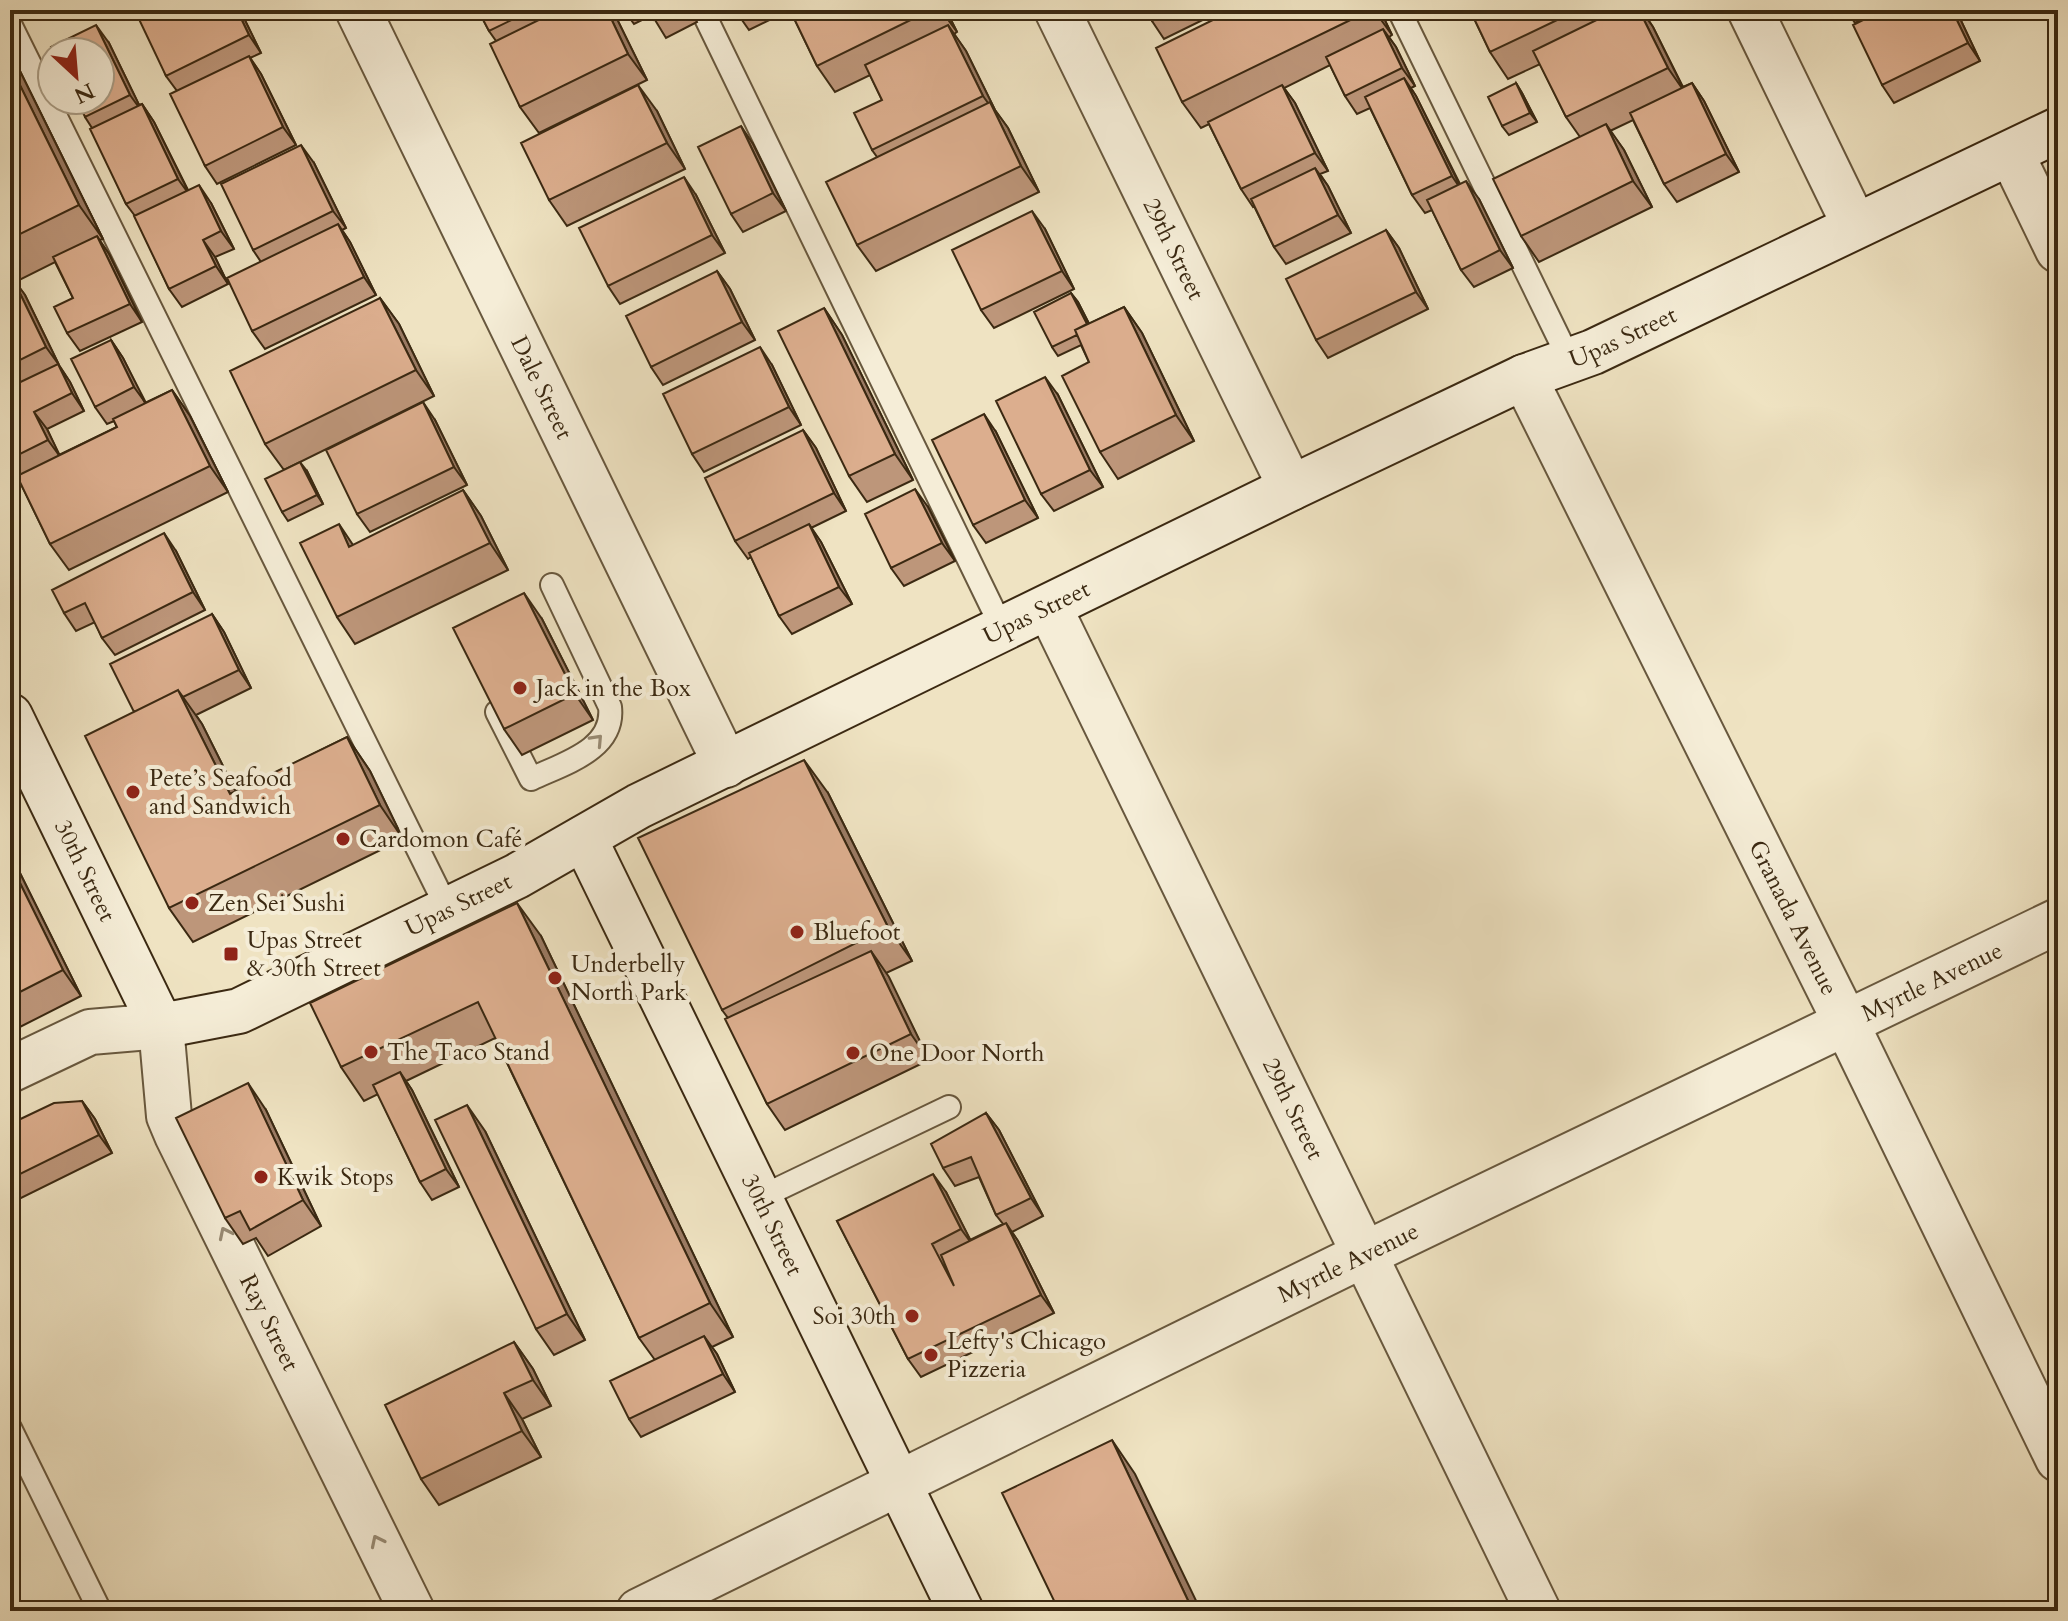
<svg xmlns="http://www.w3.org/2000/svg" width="2068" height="1621" viewBox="0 0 2068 1621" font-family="Cardo,serif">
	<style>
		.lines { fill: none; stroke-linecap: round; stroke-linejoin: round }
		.service-casing { stroke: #68583e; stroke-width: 26 }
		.minor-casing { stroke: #68583e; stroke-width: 48 }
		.tertiary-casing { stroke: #68583e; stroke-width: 48 }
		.secondary-casing { stroke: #3b2912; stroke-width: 48 }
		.service { stroke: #f5edd7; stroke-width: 22 }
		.minor { stroke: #f5edd7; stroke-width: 44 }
		.tertiary { stroke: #f5edd7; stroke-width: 44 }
		.secondary { stroke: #f5edd7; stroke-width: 44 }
		.wall { fill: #bd967a; stroke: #3b2912; stroke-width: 2 }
		.shaded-wall { fill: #9a7a63; stroke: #3b2912; stroke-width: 2 }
		.building { fill: #dcae8e; stroke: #3b2912; stroke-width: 2 }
		.oneway { stroke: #988b74 }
		.poi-dot { fill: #8f2418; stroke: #f5edd7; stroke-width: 3 }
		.labels { text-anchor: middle; stroke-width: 8; stroke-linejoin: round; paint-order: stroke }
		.street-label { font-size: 24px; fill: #3b2912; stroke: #f5edd7 }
		.poi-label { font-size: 24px; fill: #3b2912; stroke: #f5edd7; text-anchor: start }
	</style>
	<rect width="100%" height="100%" fill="#efe3c2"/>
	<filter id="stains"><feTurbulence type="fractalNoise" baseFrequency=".0025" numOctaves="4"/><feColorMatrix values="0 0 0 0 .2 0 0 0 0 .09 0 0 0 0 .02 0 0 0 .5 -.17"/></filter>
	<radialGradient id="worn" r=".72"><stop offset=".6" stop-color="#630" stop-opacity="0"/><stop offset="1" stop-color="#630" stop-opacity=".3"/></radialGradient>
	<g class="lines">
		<g class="service-casing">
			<path id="service" d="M702,10L1002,628
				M1399,10L1570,361
				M10,24L448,910
				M497,712L531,779C562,764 615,750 610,707L552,585
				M759,1198L949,1107
				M10,1428L100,1611"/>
		</g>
		<g class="minor-casing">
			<g id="minor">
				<path id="s1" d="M358,10L726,765"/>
				<path id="s2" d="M1057,10L1291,488"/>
				<path d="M1750,10L1855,226"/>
				<path id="s3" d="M1524,377L1846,1023L2058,1459"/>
				<path id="s4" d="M1049,607L1538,1611"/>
				<path id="s5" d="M161,1026L169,1116L177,1135L412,1611"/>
				<path id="s6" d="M639,1611L1365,1254L2058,921"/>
			</g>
		</g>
		<g class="tertiary-casing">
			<path id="tertiary" d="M2011,153L2058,250
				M10,1070L90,1032L161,1026"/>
		</g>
		<g class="secondary-casing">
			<g id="secondary">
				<path id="s7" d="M10,716L161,1026L239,1011L517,876L639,806L1291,488L1524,377L1593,352L2058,130"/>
				<path id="s8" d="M584,838L961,1611"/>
			</g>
		</g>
		<use href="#service" class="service"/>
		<use href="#minor" class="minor"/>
		<use href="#tertiary" class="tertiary"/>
		<use href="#secondary" class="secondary"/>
	</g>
	<path class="wall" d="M41,10H61L45,16Z
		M141,10H240L261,53L250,58L261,74L296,145L217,184L205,166L177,91L166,76Z
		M478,10H611L616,17L647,80L539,133L520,107L496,41L489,31Z
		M624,10H691L697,22L666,38L652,15L634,24Z
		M735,10H790L749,30Z
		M790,10H946L957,32L954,34L966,51L995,110L1008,128L1039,192L876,271L857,245L877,157L872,150L882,100L870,75L835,92L817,66Z
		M1146,10H1223L1164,39L1152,21Z
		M1233,10H1380L1392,35L1389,37L1396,47L1415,86L1411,88L1416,96L1460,184L1479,199L1513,268L1474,287L1461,270L1432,210L1425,213L1412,195L1370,108L1357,114L1345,96L1330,65L1284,88L1295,103L1328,171L1320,174L1328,186L1351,233L1286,264L1274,247L1254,206L1253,207L1241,189L1209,124L1201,128L1182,102Z
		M1470,10H1644L1645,13H1644L1653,27L1683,87L1692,83L1704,101L1739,172L1677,202L1664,184L1633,120L1610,131L1624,150L1652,207L1539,262L1521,236L1580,137L1566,117L1540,64L1508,79L1490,52Z
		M1846,10H1881L1855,23Z
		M1883,10H1956L1980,61L1894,103L1882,85Z
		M109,43L139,105L142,104L154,122L188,190L211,203L234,249L215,257L228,284L182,307L169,289L135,216L126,204L92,128L85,117Z
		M10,51L103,239L99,240L109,254L142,322L80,351L67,333L73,298L55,262L15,282L25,295L59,365L70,382L84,411L47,429L59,455L117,427L114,421L107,424L95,407L111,340L123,358L145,403L172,390L190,416L228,492L69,570L50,544L18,478L10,483Z
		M1516,83L1522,93L1537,122L1509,135L1502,126Z
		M657,111L685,169L567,226L549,200Z
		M753,144L786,211L743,232L731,214Z
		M314,163L346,228L342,230L350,242L376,295L265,349L252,331L261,262L253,250Z
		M696,195L725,253L620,304L608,286Z
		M1045,229L1074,289L994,328L981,310Z
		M1386,230L1399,248L1428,309L1328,358L1316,340Z
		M717,271L730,289L755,340L663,385L651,367Z
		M1071,293L1078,302L1089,324L1124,307L1142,333L1194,441L1118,479L1100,452L1089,362L1081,345L1058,356L1052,347Z
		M380,298L399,324L434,396L284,470L265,444Z
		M824,308L842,335L913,480L867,502L849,476Z
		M772,365L801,425L704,472L692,454Z
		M1058,395L1103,487L1054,511L1041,494Z
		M435,420L467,485L370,532L357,514Z
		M803,430L816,448L846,511L811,528L821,542L852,604L792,634L779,616L751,557L748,559L735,541Z
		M996,432L1038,518L986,543L973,525Z
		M307,471L323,504L288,521L282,512Z
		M463,490L481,516L508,570L355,644L337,617Z
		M928,507L955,561L904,586L891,568Z
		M176,551L205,610L115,655L102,638L95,622L76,631L64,613Z
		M212,614L224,632L251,688L196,715L202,724L236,792L347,737L370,771L403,839L193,942L169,908L134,712Z
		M542,619L593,720L522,755L504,729Z
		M828,793L912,961L886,973L929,1060L785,1130L767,1104L728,1018L722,1010Z
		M10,853L81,996L12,1031L10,1029Z
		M541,936L733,1337L712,1347L717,1354L735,1392L641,1437L629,1419L655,1360L639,1338L495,1038L406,1081L412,1090L459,1187L432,1200L420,1182L378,1094L364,1101L341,1067Z
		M82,1101L95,1119L112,1153L15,1201L10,1193V1124Z
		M266,1110L321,1226L268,1256L256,1238L243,1244L225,1218Z
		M986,1113L999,1130L1043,1216L1012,1232L1018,1241L1054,1313L921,1377L908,1359L837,1221L946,1192L970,1240L1003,1224L996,1215L979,1177L955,1186L943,1168Z
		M485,1131L585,1340L554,1355L536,1329Z
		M514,1342L533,1369L551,1406L522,1419L541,1457L439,1505L421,1479Z"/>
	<path class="shaded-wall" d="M237,10H240L261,53L249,35Z
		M607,10H611L616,17L647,80L628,54Z
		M941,10H946L957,32Z
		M1374,10H1380L1392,35Z
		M1639,10H1641L1653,27L1686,94L1668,68Z
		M1952,10H1956L1980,61L1968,43Z
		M96,25L109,43L143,113L130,95Z
		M948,25L966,51L995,110L1008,128L1039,192L1021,166L996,114L983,96Z
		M1383,29L1396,47L1415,86L1402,68Z
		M10,51L103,239L79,205L10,65Z
		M249,56L261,74L296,145L283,127Z
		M1404,78L1416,96L1464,194L1452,176Z
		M1516,83L1522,93L1537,122L1530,113Z
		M1692,83L1704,101L1739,172L1726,154Z
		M638,85L657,111L685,169L667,143Z
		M1282,85L1295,103L1328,171L1315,153Z
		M142,104L154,122L191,197L178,179Z
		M1606,124L1624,150L1652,207L1633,181Z
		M741,126L753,144L786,211L773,193Z
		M301,145L314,163L346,228L333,211Z
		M1315,168L1328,186L1351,233L1338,215Z
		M684,177L696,195L725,253L712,235Z
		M1466,181L1479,199L1513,268L1500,250Z
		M199,185L211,203L234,249L221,231Z
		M1032,211L1045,229L1074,289L1062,271Z
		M338,224L350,242L376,295L364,277Z
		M1386,230L1399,248L1428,309L1416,292Z
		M97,236L109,254L142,322L130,304Z
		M203,240L215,257L228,284L216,266Z
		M717,271L730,289L755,340L742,322Z
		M12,277L25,295L59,365L46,347Z
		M1071,293L1078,302L1096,337L1089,328Z
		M380,298L399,324L434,396L416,370Z
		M1124,307L1142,333L1194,441L1176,415Z
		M824,308L842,335L913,480L895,454Z
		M111,340L123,358L147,405L134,387Z
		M760,347L772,365L801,425L789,407Z
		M58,364L70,382L84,411L72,393Z
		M1045,377L1058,395L1103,487L1090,470Z
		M172,390L190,416L228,492L210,466Z
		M423,402L435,420L467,485L454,467Z
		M34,412L47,429L61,458L48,440Z
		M984,414L996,432L1038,518L1025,500Z
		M803,430L816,448L846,511L834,493Z
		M300,462L307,471L323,504L317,495Z
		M915,489L928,507L955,561L942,543Z
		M463,490L481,516L508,570L490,543Z
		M339,524L357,551L349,547Z
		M809,524L821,542L852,604L839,587Z
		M164,533L176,551L205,610L193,592Z
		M524,593L542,619L593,720L575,694Z
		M212,614L224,632L251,688L239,670Z
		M178,690L202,724L254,828L230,794Z
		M347,737L370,771L403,839L380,805Z
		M804,760L828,793L912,961L888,927Z
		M10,853L81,996L63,970L10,863Z
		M517,903L541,936L733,1337L710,1303Z
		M871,951L889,977L929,1060L911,1034Z
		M400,1072L412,1090L459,1187L446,1169Z
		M248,1083L266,1110L321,1226L303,1200Z
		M82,1101L95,1119L112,1153L99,1135Z
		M467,1105L485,1131L585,1340L567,1314Z
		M986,1113L999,1130L1043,1216L1031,1198Z
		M933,1174L946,1192L974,1247L961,1229Z
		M1006,1223L1018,1241L1054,1313L1041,1295Z
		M704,1336L717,1354L735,1392L723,1374Z
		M514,1342L533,1369L551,1406L533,1380Z
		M504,1393L522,1419L541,1457L522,1431Z
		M1112,1440L1135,1474L1201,1611H1193Z"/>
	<path class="building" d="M148,10H237L249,35L166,76L137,15Z
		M478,10H532L489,31Z
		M559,10H607L628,54L520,107L490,44Z
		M649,10H674L654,20Z
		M790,10H931L817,66Z
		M1146,10H1174L1152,21Z
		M1233,10H1371L1182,102L1156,48Z
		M1470,10H1578L1490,52Z
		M1617,10H1639L1668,68L1566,117L1533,51Z
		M1883,10H1952L1968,43L1882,85L1853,25Z
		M96,25L130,95L85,117L77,100H100V52H53L51,47Z
		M948,25L983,96L872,150L854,113L882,100L865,65Z
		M1383,29L1402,68L1345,96L1326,57Z
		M249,56L283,127L205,166L170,94Z
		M10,65L79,205L10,239Z
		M1404,78L1452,176L1412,195L1365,97Z
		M1516,83L1530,113L1502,126L1488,97Z
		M1692,83L1726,154L1664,184L1630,113Z
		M638,85L667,143L549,200L521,143Z
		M1282,85L1315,153L1241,189L1208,122Z
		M990,102L1021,166L857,245L826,182Z
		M142,104L178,179L126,204L90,129Z
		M1606,124L1633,181L1521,236L1493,179Z
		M741,126L773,193L731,214L698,147Z
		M301,145L333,211L253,250L221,184Z
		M1315,168L1338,215L1274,247L1251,199Z
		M684,177L712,235L608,286L579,228Z
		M1466,181L1500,250L1461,270L1427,200Z
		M199,185L221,231L203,240L216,266L169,289L134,216Z
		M1032,211L1062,271L981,310L952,250Z
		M338,224L364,277L252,331L227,278Z
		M1386,230L1416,292L1316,340L1286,279Z
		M97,236L130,304L67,333L54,307L73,298L53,257Z
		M717,271L742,322L651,367L626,316Z
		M12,277L46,347L10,365V278Z
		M1071,293L1087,324L1075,330L1077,335L1052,347L1034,312Z
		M380,298L416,370L265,444L230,371Z
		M1124,307L1176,415L1100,452L1062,376L1089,362L1075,330Z
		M824,308L895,454L849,476L778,331Z
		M111,340L134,387L95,407L71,359Z
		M760,347L789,407L692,454L663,394Z
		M58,364L72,393L34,412L48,440L10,459V387Z
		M1045,377L1090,470L1041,494L996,401Z
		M172,390L210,466L50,544L17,476L117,427L113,419Z
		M423,402L454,467L357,514L326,450Z
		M984,414L1025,500L973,525L932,440Z
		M803,430L834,493L735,541L705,478Z
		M300,462L317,495L282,512L265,479Z
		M915,489L942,543L891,568L865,514Z
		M463,490L490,543L337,617L300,543L339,524L349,547Z
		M809,524L839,587L779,616L749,553Z
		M164,533L193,592L102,638L85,603L64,613L52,590Z
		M524,593L575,694L504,729L453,628Z
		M212,614L239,670L183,697L178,690L134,712L110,664Z
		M178,690L230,794L347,737L380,805L169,908L85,736Z
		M804,760L888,927L722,1010L638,838Z
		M10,863L63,970L10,997Z
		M517,903L710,1303L639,1338L478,1002L341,1067L310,1003Z
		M871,951L911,1034L767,1104L725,1019Z
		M400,1072L446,1169L420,1182L373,1085Z
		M248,1083L303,1200L250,1230L240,1211L225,1218L176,1118Z
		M82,1101L99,1135L10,1179V1124L54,1103Z
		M467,1105L567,1314L536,1329L435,1120Z
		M986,1113L1031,1198L996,1215L971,1157L943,1168L931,1144Z
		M933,1174L961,1229L932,1244L954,1286L941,1255L1006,1223L1041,1295L908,1359L837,1221Z
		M704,1336L723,1374L629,1419L610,1381Z
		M514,1342L533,1380L504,1393L522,1431L421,1479L385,1405Z
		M1112,1440L1193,1611H1059L1002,1493Z"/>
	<defs><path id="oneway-chevron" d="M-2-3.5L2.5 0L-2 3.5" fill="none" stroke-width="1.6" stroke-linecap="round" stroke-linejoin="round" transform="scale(2)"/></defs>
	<g class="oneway">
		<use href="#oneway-chevron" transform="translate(597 740) rotate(-47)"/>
		<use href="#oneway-chevron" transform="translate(225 1233) rotate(-116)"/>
		<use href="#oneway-chevron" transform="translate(377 1541) rotate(-116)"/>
	</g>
	<g class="poi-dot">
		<circle cx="520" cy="688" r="8"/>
		<circle cx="133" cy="792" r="8"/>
		<circle cx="343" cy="839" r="8"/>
		<circle cx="192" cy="903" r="8"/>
		<circle cx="797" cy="932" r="8"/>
		<rect x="223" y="946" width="16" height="16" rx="4"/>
		<circle cx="555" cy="978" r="8"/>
		<circle cx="371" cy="1052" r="8"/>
		<circle cx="853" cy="1053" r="8"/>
		<circle cx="261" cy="1177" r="8"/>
		<circle cx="912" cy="1316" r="8"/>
		<circle cx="931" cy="1355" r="8"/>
	</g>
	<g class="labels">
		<g class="street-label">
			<text dy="8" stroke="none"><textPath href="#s2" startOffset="266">29th Street</textPath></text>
			<text dy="8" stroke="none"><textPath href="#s7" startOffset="1964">Upas Street</textPath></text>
			<text dy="8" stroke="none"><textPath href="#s1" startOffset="420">Dale Street</textPath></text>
			<text dy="8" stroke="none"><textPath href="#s7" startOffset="1316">Upas Street</textPath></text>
			<text dy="8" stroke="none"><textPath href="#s7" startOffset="172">30th Street</textPath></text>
			<text dy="8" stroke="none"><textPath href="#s7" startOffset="668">Upas Street</textPath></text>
			<text dy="8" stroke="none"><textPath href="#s3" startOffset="604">Granada Avenue</textPath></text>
			<text dy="8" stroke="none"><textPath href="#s6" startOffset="1438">Myrtle Avenue</textPath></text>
			<text dy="8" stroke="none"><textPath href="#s4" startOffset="558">29th Street</textPath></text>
			<text dy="8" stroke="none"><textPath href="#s8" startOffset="430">30th Street</textPath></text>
			<text dy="8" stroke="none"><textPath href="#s6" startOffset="790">Myrtle Avenue</textPath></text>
			<text dy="8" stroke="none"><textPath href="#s5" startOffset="320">Ray Street</textPath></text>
		</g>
		<g class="poi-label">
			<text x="536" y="696">Jack in the Box</text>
			<text x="149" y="786">Pete’s Seafood<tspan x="149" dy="28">and Sandwich</tspan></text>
			<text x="359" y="847">Cardomon Café</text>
			<text x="208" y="911">Zen Sei Sushi</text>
			<text x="813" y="940">Bluefoot</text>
			<text x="247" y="948">Upas Street<tspan x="247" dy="28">&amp; 30th Street</tspan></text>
			<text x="571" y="972">Underbelly<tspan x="571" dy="28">North Park</tspan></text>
			<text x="387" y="1060">The Taco Stand</text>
			<text x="869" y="1061">One Door North</text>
			<text x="277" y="1185">Kwik Stops</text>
			<text x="896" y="1324" text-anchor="end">Soi 30th</text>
			<text x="947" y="1349">Lefty's Chicago<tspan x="947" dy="28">Pizzeria</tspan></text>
		</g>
	</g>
	<rect width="2068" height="1621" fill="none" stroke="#efe3c2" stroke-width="40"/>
	<rect x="12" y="12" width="2044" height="1597" fill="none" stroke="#3b2912" stroke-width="4"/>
	<rect x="20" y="20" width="2028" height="1581" fill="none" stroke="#3b2912" stroke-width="2"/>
	<g transform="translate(76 76) rotate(154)"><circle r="38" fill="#f5edd7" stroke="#ab9f88" stroke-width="2"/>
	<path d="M0-6L14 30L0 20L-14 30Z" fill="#8f2418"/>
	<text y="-12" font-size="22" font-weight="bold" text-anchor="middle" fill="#3b2912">N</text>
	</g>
	<rect width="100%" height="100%" filter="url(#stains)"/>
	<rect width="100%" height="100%" fill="url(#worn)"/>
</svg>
